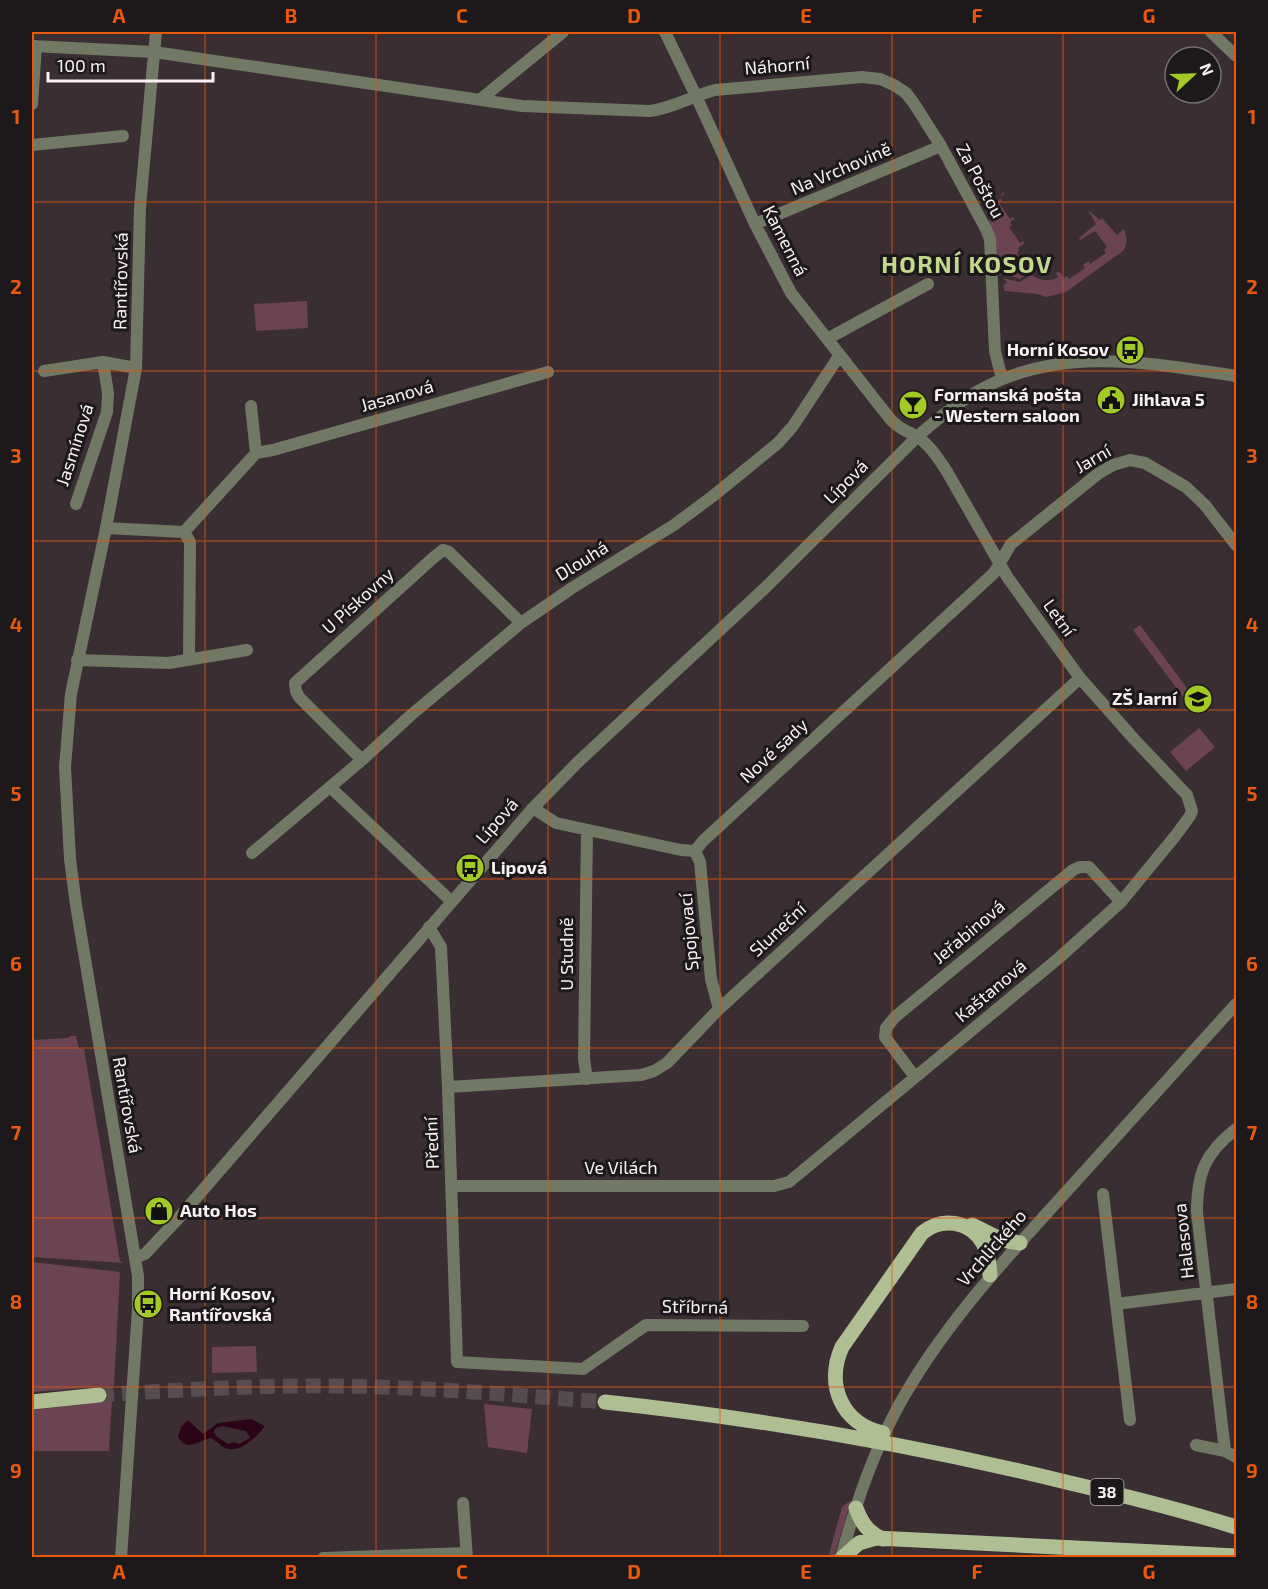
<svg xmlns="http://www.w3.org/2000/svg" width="1268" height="1589" viewBox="0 0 1268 1589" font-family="'Exo 2',sans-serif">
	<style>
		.green { fill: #6b4352 }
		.water { fill: #2c0417; fill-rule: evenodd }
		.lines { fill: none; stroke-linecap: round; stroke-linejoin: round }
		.primary-tunnel { stroke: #564b4f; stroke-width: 15; stroke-dasharray: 15 8; stroke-linecap: butt }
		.minor { stroke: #717864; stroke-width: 12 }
		.tertiary { stroke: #717864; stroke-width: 12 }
		.primary { stroke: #b0be94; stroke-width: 15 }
		.grid { fill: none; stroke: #e8590c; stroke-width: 1.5; stroke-opacity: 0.55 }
		.labels { text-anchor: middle; stroke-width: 6; stroke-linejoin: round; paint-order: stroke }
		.shield { fill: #1d181a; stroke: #b6afb2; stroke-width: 1.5 }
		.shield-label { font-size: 16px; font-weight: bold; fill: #f8f0f3 }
		.street-label { font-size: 18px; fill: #f8f0f3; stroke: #1d181a }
		.poi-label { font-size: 18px; font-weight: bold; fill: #f8f0f3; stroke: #1d181a; text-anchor: start }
		.district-label { font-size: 24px; font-weight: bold; letter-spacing: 1.5px; fill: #c1d88e; stroke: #1d181a }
		.neatline { fill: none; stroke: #e8590c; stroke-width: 2 }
		.grid-label { font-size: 20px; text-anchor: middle; font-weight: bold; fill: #e8590c }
	</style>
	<rect width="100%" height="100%" fill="#3a2e32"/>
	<path class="green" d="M1003,192L1004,194L1000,198L1002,201L999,203L1010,219L1013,217L1015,219L1010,222L1012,225L1009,227L1020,243L1023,241L1025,243L1018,248L1019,251L1017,253L1028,269L1031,268L1033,270L1020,279L1006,274L996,275L989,220Z
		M1088,210L1100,220L1102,218L1117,235L1124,229C1127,238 1128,244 1123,251L1066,292L1047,297L1037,294L1005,291L1003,286L1007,282L1003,278L1019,282L1032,275C1040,281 1049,282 1058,277L1056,273L1059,271L1064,278L1067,276L1069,279L1085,268L1083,265L1088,261L1090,264L1106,253L1104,250L1107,247L1095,231L1080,240L1079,238L1096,224Z
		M307,301L308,328L256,331L254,304Z
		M1140,625L1202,708L1195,713L1133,630Z
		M1199,728L1215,747L1186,771L1170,752Z
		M70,1036H76L79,1049H84L120,1261L123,1263L32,1257V1040L68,1038Z
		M32,1262L120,1272L114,1386L32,1392Z
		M256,1346L257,1372L212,1373V1347Z
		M112,1401L109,1451H32V1410Z
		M484,1404L532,1409L527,1453L488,1447Z
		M851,1500L834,1557L828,1558L842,1507Z"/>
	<path class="water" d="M251,1419L265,1426C257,1437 238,1456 223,1447C219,1444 216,1441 211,1438C199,1440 187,1453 178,1437L181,1427L188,1420L203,1434L218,1423ZM222,1426L246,1431L250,1438L239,1444L234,1442L228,1444L216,1436L214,1431L216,1428Z"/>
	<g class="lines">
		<path class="primary-tunnel" d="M99,1395C178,1390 257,1385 336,1386C426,1387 515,1395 605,1402"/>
		<path class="minor" d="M1211,32L1236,56
			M32,46L154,52L522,106L650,111C673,108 692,96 715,90L862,77L880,79L894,85L906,93L913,102L941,146L986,229L990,239L995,351L1002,379
			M481,99L563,32
			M32,104L36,46
			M32,145L123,136
			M755,224L941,146
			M827,339L928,284
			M44,371L103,362L136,368
			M251,406L256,453
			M76,504L107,412L108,393L103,362
			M106,528L184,532L190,542L189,659
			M184,532L256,453L273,450L548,372
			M77,660L169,663L247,650
			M362,760L299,697L296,691L295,683L433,558L443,550L449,552L521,623
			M330,787L451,901
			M533,808L556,823L681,850L695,851
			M695,851L703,841L994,573L1011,544L1099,473L1113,465L1130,460L1145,463L1186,487L1205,505L1236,545
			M695,851L700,862L711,979L719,1009
			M252,853L362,760L411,715L521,623L572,588L674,525L713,496L778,443L793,426L839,356
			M429,927L441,947L448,1087L457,1362L583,1369L646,1325L803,1326
			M915,1077L885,1037L886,1028L895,1017L1073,870L1080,867H1089L1121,902
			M587,1079L584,1059L587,830
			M448,1087L641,1075L654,1071L667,1063L719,1009L1080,678
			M452,1186H774L789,1182L1060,957L1121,902L1176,835L1190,816L1192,811L1187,795L1134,739L1080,678L1008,578L946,470C938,458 929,444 916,436C904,429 902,431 891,420L791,293L755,224L696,96L665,32
			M1103,1194L1130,1420
			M1116,1304L1236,1289
			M1196,1445L1225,1451L1236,1457
			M1225,1451L1197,1212C1197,1173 1205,1153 1236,1129
			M463,1503L467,1558
			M323,1558L466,1553"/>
		<path class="tertiary" d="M135,1258L145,1254L176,1221L533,808L578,762L765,588L917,437C937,419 957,403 980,390C1061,345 1150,363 1236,376
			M121,1558L138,1309V1276L76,905L70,859L65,767L71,694L106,528L136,368L140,207L156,32
			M841,1558C855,1505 873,1453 899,1405C941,1329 999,1266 1057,1202C1117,1136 1177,1070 1236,1004"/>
		<path class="primary" d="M972,1225L1002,1240L1020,1243
			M32,1402L99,1395
			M605,1402C762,1419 916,1445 1070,1483C1126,1496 1182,1510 1236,1527
			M883,1433C842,1424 825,1385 842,1347L922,1233C941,1217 969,1220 983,1243C988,1253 989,1264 990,1275
			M856,1508C861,1522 868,1533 883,1539
			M842,1558L859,1543L876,1538L1236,1556"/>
	</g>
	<path class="grid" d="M205,32V1558M376,32V1558M548,32V1558M720,32V1558M892,32V1558M1063,32V1558M32,202H1236M32,371H1236M32,541H1236M32,710H1236M32,879H1236M32,1048H1236M32,1218H1236M32,1387H1236"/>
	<defs>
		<g id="bus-disc" transform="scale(1.5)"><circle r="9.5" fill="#a3c927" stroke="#1d181a"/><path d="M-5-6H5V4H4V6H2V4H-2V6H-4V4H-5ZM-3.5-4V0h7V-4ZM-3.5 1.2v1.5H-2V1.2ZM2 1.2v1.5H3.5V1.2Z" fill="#111"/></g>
		<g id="civic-disc" transform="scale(1.5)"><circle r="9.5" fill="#a3c927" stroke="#1d181a"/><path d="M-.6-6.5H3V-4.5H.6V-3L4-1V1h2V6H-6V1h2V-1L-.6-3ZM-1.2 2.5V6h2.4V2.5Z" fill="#111"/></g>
		<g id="bar-disc" transform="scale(1.5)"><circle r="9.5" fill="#a3c927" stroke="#1d181a"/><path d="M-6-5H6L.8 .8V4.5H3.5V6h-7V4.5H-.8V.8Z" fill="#111"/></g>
		<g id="school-disc" transform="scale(1.5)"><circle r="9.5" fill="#a3c927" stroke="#1d181a"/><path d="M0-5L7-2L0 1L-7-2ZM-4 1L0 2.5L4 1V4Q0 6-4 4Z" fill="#111"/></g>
		<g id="shop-disc" transform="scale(1.5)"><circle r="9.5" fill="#a3c927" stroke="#1d181a"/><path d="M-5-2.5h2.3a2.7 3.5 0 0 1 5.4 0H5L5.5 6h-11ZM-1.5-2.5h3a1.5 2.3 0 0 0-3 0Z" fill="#111"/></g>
	</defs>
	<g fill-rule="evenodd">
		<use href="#bus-disc" x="1130" y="350"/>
		<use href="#civic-disc" x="1111" y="400"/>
		<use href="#bar-disc" x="913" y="405"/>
		<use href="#school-disc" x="1198" y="699"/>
		<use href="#bus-disc" x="470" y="868"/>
		<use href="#shop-disc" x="159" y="1211"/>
		<use href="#bus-disc" x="148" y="1304"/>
	</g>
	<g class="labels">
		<rect class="shield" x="1090.5" y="1479" width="33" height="26" rx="4.5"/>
		<g class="shield-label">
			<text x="1107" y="1498">38</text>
		</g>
		<g class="street-label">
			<text transform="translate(777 66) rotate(-5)" y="6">Náhorní</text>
			<text transform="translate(841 169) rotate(-23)" y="6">Na Vrchovině</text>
			<text transform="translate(980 181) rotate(62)" y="6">Za Poštou</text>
			<text transform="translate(785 241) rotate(63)" y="6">Kamenná</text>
			<text transform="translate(121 281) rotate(-89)" y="6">Rantířovská</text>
			<text transform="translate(397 396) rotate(-16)" y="6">Jasanová</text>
			<text transform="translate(75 445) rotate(-72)" y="6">Jasmínová</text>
			<text transform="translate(1093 459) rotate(-30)" y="6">Jarní</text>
			<text transform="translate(846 482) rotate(-45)" y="6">Lípová</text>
			<text transform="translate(582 561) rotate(-32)" y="6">Dlouhá</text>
			<text transform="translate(358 601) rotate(-42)" y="6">U Pískovny</text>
			<text transform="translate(1059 618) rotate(54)" y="6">Letní</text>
			<text transform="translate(774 751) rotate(-43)" y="6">Nové sady</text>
			<text transform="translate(497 821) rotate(-49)" y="6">Lípová</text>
			<text transform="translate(778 930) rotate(-43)" y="6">Sluneční</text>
			<text transform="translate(689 932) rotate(-95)" y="6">Spojovací</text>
			<text transform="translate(969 932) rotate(-40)" y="6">Jeřabinová</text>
			<text transform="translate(567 954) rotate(-90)" y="6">U Studně</text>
			<text transform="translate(991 991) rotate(-40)" y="6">Kaštanová</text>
			<text transform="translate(127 1105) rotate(80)" y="6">Rantířovská</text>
			<text transform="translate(432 1143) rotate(-92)" y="6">Přední</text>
			<text x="621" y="1174">Ve Vilách</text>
			<text transform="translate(1184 1241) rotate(-96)" y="6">Halasova</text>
			<text transform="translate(992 1248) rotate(-49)" y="6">Vrchlického</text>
			<text transform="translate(695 1307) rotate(1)" y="6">Stříbrná</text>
		</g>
		<g class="poi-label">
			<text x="1109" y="356" text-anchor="end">Horní Kosov</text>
			<text x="934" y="401">Formanská pošta<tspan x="934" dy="21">- Western saloon</tspan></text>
			<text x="1132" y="406">Jihlava 5</text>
			<text x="1177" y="705" text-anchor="end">ZŠ Jarní</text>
			<text x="491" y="874">Lipová</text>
			<text x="180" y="1217">Auto Hos</text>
			<text x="169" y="1300">Horní Kosov,<tspan x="169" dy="21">Rantířovská</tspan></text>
		</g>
		<g class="district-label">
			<text x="967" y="273">HORNÍ KOSOV</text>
		</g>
	</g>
	<rect width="1268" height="1589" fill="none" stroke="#1d181a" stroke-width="66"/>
	<g transform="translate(1193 75) rotate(68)"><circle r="28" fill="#1d181a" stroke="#756e71" stroke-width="1.5"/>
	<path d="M0-4.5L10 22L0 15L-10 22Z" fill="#a3c927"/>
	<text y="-9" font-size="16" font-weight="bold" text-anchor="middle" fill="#f8f0f3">N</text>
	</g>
	<path d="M48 72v9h165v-9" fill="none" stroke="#f8f0f3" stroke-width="3"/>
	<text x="57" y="72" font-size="18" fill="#f8f0f3" stroke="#1d181a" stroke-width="4.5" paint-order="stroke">100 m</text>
	<rect x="33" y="33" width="1202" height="1523" class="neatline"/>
	<g class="grid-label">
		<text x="119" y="23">A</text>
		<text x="291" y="23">B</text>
		<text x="462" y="23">C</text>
		<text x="634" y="23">D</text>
		<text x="806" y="23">E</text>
		<text x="977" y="23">F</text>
		<text x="1149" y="23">G</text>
		<text x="16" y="124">1</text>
		<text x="1252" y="124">1</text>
		<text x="16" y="294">2</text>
		<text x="1252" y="294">2</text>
		<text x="16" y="463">3</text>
		<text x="1252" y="463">3</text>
		<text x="16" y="632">4</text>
		<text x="1252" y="632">4</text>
		<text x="16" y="801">5</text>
		<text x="1252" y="801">5</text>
		<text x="16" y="971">6</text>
		<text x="1252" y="971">6</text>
		<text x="16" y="1140">7</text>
		<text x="1252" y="1140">7</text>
		<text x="16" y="1309">8</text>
		<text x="1252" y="1309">8</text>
		<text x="16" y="1478">9</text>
		<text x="1252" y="1478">9</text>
		<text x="119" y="1579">A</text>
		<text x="291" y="1579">B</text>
		<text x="462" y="1579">C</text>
		<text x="634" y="1579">D</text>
		<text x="806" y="1579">E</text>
		<text x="977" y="1579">F</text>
		<text x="1149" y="1579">G</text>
	</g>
</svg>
